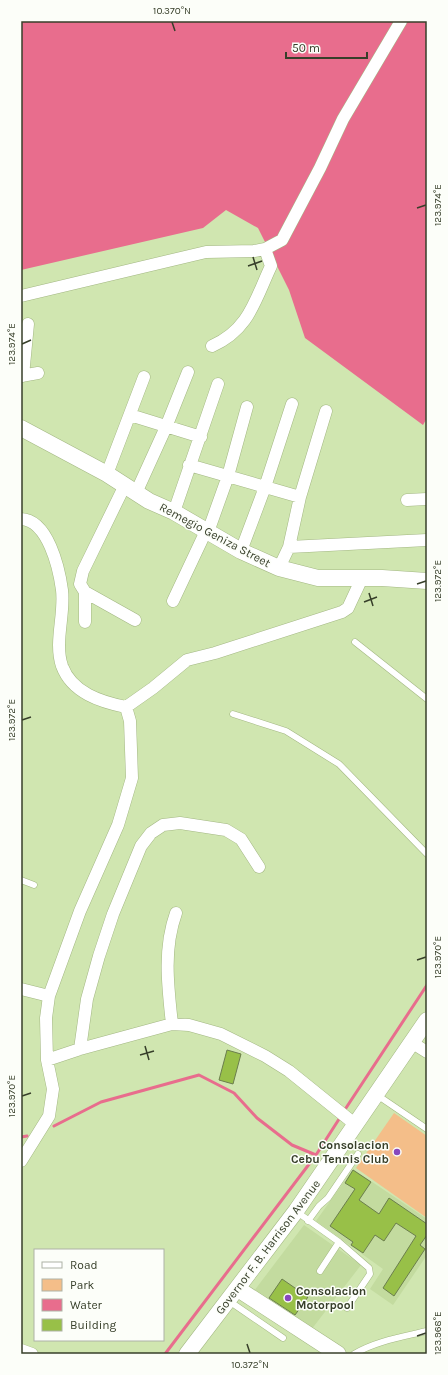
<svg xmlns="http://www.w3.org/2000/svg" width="448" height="1375" viewBox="0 0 448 1375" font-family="Karla,sans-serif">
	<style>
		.built { fill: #c3db9f }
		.green { fill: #f4be89 }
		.water { fill: #e86d8d }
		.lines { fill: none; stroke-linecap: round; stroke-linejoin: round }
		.stream { stroke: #e86d8d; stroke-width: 3 }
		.building { fill: #98c048; stroke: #6b7e4d }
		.lane-casing { stroke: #a3b783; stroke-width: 7 }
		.street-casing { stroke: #a3b783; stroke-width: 13 }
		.secondary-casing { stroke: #a3b783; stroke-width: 17 }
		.lane { stroke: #fff; stroke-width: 6 }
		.street { stroke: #fff; stroke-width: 12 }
		.secondary { stroke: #fff; stroke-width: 16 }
		.ticks { fill: none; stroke: #373f2a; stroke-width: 1.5 }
		.poi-dot { fill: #8748be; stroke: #fcfef9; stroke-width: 1.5 }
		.labels { text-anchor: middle; stroke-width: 3; stroke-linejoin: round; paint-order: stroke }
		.street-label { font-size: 12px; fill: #373f2a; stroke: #fcfef9 }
		.poi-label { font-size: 12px; font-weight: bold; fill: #373f2a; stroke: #fcfef9; text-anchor: end }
		.neatline { fill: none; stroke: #373f2a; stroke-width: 1.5 }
		.ticks-label { font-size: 10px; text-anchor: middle; fill: #373f2a }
	</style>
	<rect width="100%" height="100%" fill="#d0e6b0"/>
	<path class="built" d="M353,1169L427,1219V1255L393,1305L370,1289L383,1269L316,1221Z
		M304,1225L361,1265L311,1330L254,1291Z"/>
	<path class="green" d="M394,1113L427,1136V1218L356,1168Z"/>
	<path class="water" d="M21,21H427V418L423,425L305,338L289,290L258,228L226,210L203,228L21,270Z"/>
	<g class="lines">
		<path class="stream" d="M344,1111L427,985
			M54,1126L101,1102L199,1075L234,1093L257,1118L292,1145L316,1155
			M21,1137L27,1136
			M165,1354L316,1155L341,1116"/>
	</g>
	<path class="building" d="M227,1050L241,1054L233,1084L219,1080Z
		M353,1170L371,1182L359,1200L379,1214L389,1198L427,1224V1235L420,1245L425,1249L394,1296L383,1288L416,1236L396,1223L384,1241L375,1235L363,1253L351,1245L353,1242L330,1226L355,1189L345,1183Z
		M282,1279L308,1297L295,1315L269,1298Z"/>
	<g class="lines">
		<g class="lane-casing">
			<path id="lane" d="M355,642L427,699
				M233,714L286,731L339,764L427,854
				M21,880L34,885
				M377,1095L427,1129
				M297,1212L339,1242L320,1271
				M308,1221L319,1206L328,1198L358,1154
				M339,1242L369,1268L370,1274L347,1308
				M229,1301L283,1338
				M354,1354C376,1341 402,1337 427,1331"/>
		</g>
		<g class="street-casing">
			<path id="street" d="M21,296L206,252L254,251L265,249L282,240L320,168L343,119L401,21
				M212,346C249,330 255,300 271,266L265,249
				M21,376L38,373
				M23,376L28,324
				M130,415L201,437
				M189,465L300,497
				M107,474L144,377
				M136,493L166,427L188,372
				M407,500L427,499
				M174,512L218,384
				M21,519C48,520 59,568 62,590C65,615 54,642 62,666C72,693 101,702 126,707L153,688L187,660L215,653L342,612L348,608L362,578
				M208,532L228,476L247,407
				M289,547L427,540
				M241,551L265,487L292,404
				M279,568L289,547L300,497L326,411
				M85,592L135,620
				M173,601L206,531
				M85,622V592L80,584L83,571L125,485
				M21,989L49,996
				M172,1024C168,987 163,949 176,913
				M411,1042L427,1052
				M80,1049L87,999L99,956L113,914L141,846L151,833L163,825L180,823L226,830L241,839L259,867
				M47,1060L80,1049L172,1024L189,1025L221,1034L265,1056L289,1071L356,1125
				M21,1161L49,1116L53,1089L47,1060L46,1018L49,996L80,911L118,825L132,778L130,721L126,707
				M21,1350L32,1354"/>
		</g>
		<g class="secondary-casing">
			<path id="secondary" d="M21,428L107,474L149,501L174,512L241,551L279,568L318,578H382L427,581
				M238,1289L338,1354
				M187,1354L296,1211L427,1020"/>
		</g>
		<use href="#lane" class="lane"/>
		<use href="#street" class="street"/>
		<use href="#secondary" class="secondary"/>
	</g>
	<path class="ticks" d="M172,22L175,31M417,208L426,205M253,257L257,270M248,266L262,261M22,344L31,340M417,584L426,581M369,593L373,606M364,602L377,597M22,720L31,717M417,960L426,957M145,1046L149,1060M140,1055L154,1051M22,1096L31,1093M417,1336L426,1333M247,1344L250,1353"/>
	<g class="poi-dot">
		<circle cx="397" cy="1152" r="4"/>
		<circle cx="288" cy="1298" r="4"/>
	</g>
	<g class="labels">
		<g class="street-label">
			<text transform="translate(215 535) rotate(28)" y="4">Remegio Geniza Street</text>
			<text transform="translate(268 1247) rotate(-53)" y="4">Governor F. B. Harrison Avenue</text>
		</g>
		<g class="poi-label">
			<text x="389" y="1149">Consolacion<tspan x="389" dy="14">Cebu Tennis Club</tspan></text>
			<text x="296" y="1295" text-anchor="start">Consolacion<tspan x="296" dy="14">Motorpool</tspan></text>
		</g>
	</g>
	<rect width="448" height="1375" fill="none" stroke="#fcfef9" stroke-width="44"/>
	<rect x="34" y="1249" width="130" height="92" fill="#fcfef9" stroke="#adb2a6"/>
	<rect x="42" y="1262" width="20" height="6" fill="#ffffff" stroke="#adb2a6"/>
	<text x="70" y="1269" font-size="12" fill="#373f2a">Road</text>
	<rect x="42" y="1279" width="20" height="12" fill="#f4be89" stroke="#adb2a6"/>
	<text x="70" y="1289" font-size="12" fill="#373f2a">Park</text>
	<rect x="42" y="1299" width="20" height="12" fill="#e86d8d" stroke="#adb2a6"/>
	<text x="70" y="1309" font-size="12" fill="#373f2a">Water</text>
	<rect x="42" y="1319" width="20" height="12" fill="#98c048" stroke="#adb2a6"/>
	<text x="70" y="1329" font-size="12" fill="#373f2a">Building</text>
	<path d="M286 52v6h81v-6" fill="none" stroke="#373f2a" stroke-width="2"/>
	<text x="292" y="52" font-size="12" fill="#373f2a" stroke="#fcfef9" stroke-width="3" paint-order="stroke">50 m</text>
	<rect x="22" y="22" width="404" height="1331" class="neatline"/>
	<g class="ticks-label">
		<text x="172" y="14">10.370°N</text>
		<text transform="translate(437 205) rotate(-90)" y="4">123.974°E</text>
		<text transform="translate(11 344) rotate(-90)" y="4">123.974°E</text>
		<text transform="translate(437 581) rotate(-90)" y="4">123.972°E</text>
		<text transform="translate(11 720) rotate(-90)" y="4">123.972°E</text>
		<text transform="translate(437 957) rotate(-90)" y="4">123.970°E</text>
		<text transform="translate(11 1096) rotate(-90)" y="4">123.970°E</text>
		<text transform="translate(437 1333) rotate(-90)" y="4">123.968°E</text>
		<text x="250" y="1368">10.372°N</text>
	</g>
</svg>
